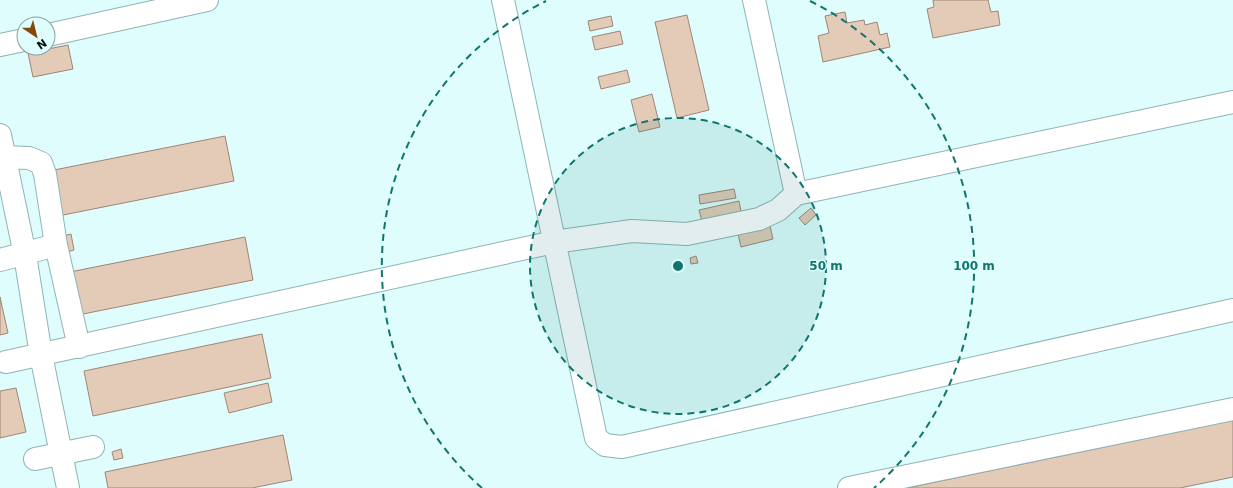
<svg xmlns="http://www.w3.org/2000/svg" width="1233" height="488" viewBox="0 0 1233 488" font-family="'DejaVu Sans',sans-serif">
	<style>
		.building { fill: #e4cbb8; stroke: #9d8675 }
		.lines { fill: none; stroke-linecap: round; stroke-linejoin: round }
		.minor-casing { stroke: #90b3b4; stroke-width: 24 }
		.minor { stroke: #fff; stroke-width: 22 }
		.ring { fill: none; stroke: #0f766e; stroke-width: 2; stroke-dasharray: 7 5 }
		.centre { fill: #0f766e; stroke: #e0fdfe; stroke-width: 2 }
		.ring-label { font-size: 12px; text-anchor: middle; font-weight: bold; fill: #0f766e; stroke: #e0fdfe; stroke-width: 3; stroke-linejoin: round; paint-order: stroke }
	</style>
	<rect width="100%" height="100%" fill="#e0fdfe"/>
	<path class="building" d="M933,0H988L991,12L998,11L1000,25L933,38L927,9L934,7Z
		M845,12L847,23L864,20L865,25L877,22L880,35L887,33L890,47L823,62L818,36L829,33L825,16Z
		M687,15L709,110L677,118L655,22Z
		M611,16L613,26L590,31L588,21Z
		M620,31L623,44L595,50L592,37Z
		M68,45L73,69L33,77L28,53Z
		M627,70L630,82L601,89L598,77Z
		M652,94L660,127L639,132L631,100Z
		M225,136L234,181L58,216L49,171Z
		M734,189L736,198L700,204L699,195Z
		M739,201L742,216L703,225L699,210Z
		M811,208L816,215L805,225L799,218Z
		M770,226L773,239L741,247L738,234Z
		M71,234L74,250L67,252L63,236Z
		M245,237L253,280L78,315L70,272Z
		M696,256L698,263L691,264L690,258Z
		M0,297L8,333L0,335Z
		M262,334L271,378L93,416L84,371Z
		M268,383L272,402L229,413L224,393Z
		M16,388L26,432L0,438V391Z
		M1233,420V477L1180,488H907Z
		M283,435L292,480L252,488H108L105,472Z
		M121,449L123,458L114,460L112,452Z"/>
	<g class="lines">
		<g class="minor-casing">
			<path id="minor" d="M503,0L596,438L605,445L622,447L1233,310
				M754,0L796,194
				M48,35L207,0
				M0,45L24,40
				M0,135L25,255L41,355L68,488
				M5,157L29,158L41,163L45,174L56,245L79,347
				M0,260L56,245
				M6,362L554,242L632,231L687,234L759,219L778,210L796,194L1233,102
				M35,459L93,447
				M849,488L1233,409"/>
		</g>
		<use href="#minor" class="minor"/>
	</g>
	<circle cx="678" cy="266" r="148" fill="#0f766e" fill-opacity=".12"/>
	<g class="ring">
		<circle cx="678" cy="266" r="148"/>
		<path d="M482 488A296 296 0 0 1 546 1M810 1A296 296 0 0 1 874 488"/>
	</g>
	<circle cx="678" cy="266" r="6" class="centre"/>
	<g class="ring-label">
		<text x="826" y="270">50 m</text>
		<text x="974" y="270">100 m</text>
	</g>
	<g transform="translate(36 36) rotate(145)"><circle r="19" fill="#e0fdfe" stroke="#899fa0"/>
	<path d="M0-3L7 15L0 10L-7 15Z" fill="#864807"/>
	<text y="-6" font-size="11" font-weight="bold" text-anchor="middle" fill="#061314">N</text>
	</g>
</svg>
